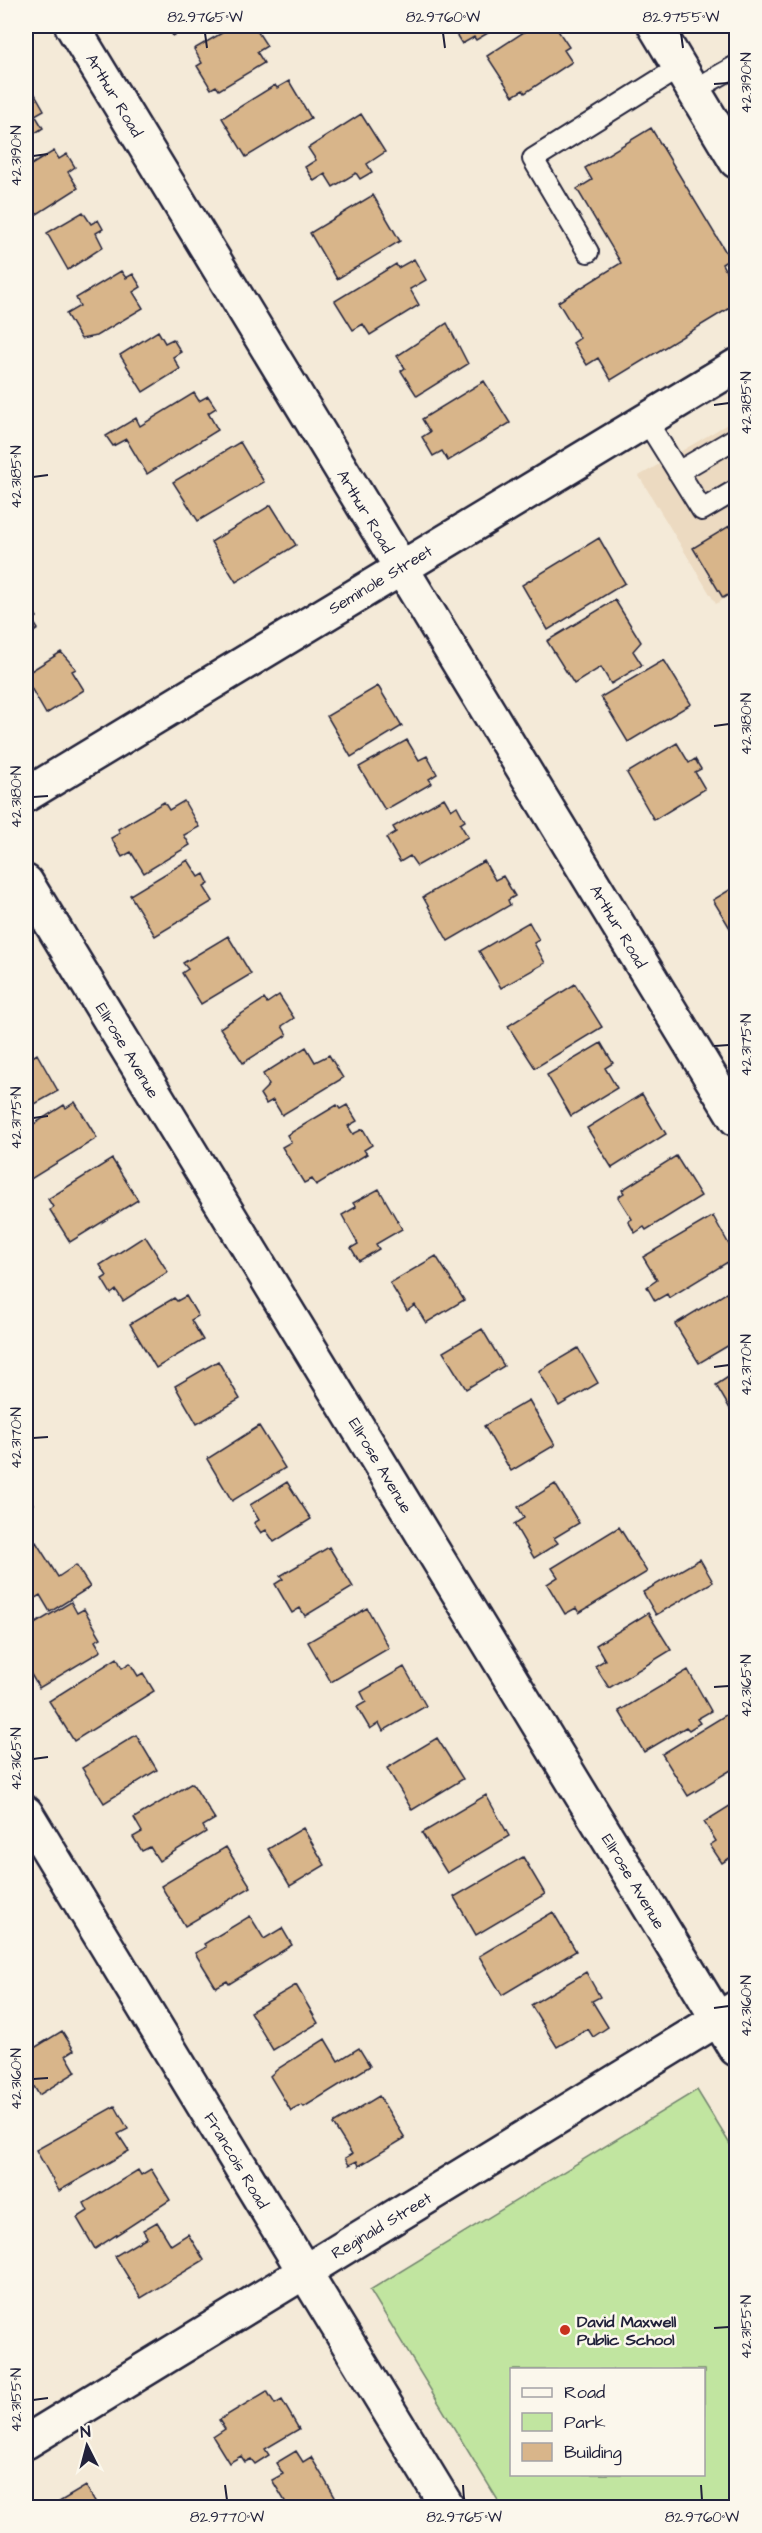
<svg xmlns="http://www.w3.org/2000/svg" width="762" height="2533" viewBox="0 0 762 2533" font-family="'Architects Daughter',sans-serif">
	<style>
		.built { fill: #ecdac1 }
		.green { fill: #c1e5a0; stroke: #72846e; stroke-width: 1.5; fill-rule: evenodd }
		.building { fill: #d8b58a; stroke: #22223b; stroke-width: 1.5 }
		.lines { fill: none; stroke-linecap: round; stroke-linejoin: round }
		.service-casing { stroke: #22223b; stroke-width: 24 }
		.minor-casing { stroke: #22223b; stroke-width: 38 }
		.tertiary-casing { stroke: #22223b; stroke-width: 38 }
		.service { stroke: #fbf7ec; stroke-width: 20 }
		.minor { stroke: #fbf7ec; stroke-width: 33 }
		.tertiary { stroke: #fbf7ec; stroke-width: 33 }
		.ticks { fill: none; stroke: #22223b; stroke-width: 2 }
		.poi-dot { fill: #c8321e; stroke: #fbf7ec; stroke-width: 2 }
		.labels { text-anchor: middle; stroke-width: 5; stroke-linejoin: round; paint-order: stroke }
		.street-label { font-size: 16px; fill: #22223b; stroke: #fbf7ec }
		.poi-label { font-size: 16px; font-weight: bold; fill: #22223b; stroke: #fbf7ec; text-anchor: start }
		.neatline { fill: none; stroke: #22223b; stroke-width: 2 }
		.ticks-label { font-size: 15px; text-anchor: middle; fill: #22223b }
	</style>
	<rect width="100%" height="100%" fill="#f4ead8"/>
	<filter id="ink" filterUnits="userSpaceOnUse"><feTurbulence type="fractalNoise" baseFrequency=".0167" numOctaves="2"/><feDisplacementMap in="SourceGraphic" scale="12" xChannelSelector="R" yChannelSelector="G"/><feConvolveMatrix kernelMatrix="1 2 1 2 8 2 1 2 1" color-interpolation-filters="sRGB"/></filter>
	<g filter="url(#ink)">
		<path class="built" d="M736,419V592L716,604L639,476Z"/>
		<path class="green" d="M697,2090L736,2154V2507H502L370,2290ZM512,2370H704V2474H512Z"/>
		<path class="building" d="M167,26H190L173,36Z
			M234,26H254L267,46L257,52L264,63L219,90L216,86L211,89L197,66L202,63L194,49Z
			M451,26H500L476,40L474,37L462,44Z
			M533,26H555L569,47L564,50L572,62L525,93L523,90L513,96L487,56Z
			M289,81L311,118L246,157L222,118L275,85L277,88Z
			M35,94L44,110L35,115L43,128L26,139V99Z
			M361,114L385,152L367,164L372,172L360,179L356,173L333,187L325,174L314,181L305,167L316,160L308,148Z
			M651,128L730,259L722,264L736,289V304L611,380L598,358L587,365L573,343L580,338L558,302L621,263L577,189L592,180L585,168Z
			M54,151L59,159L67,154L75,167L68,172L78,188L31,218L26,208V168Z
			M373,195L400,241L337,279L310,233Z
			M83,212L91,224L98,220L103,229L96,233L103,247L68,270L47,233Z
			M414,259L426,280L410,289L419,305L370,335L363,324L353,330L335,301L396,264L398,268Z
			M121,271L126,278L133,274L141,287L133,292L143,308L96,336L81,339L66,314L80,306L76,298Z
			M447,323L468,364L417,396L401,371L405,368L397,356Z
			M158,331L165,343L173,339L181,352L173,357L180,369L143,392L120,355Z
			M484,381L510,423L448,461L442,451L433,456L422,437L430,432L422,419Z
			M194,393L199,401L208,396L216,408L208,413L218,430L147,474L126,439L113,446L106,436L136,418L140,426Z
			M240,442L264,482L198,521L173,482Z
			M271,505L296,545L236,582L211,542Z
			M736,522V590L723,598L693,548Z
			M599,538L625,583L548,630L522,585Z
			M26,600L37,617L32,620L38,629L26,637Z
			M615,600L641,642L633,651L642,665L611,684L601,667L574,684L547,641Z
			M61,652L76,669L72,671L84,690L46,714L31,688L26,692V674Z
			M664,660L691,704L628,742L601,697Z
			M378,686L402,726L351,757L327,716Z
			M407,740L419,760L427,756L437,774L429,779L432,783L385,810L359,767Z
			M677,743L689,763L695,759L701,769L695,772L705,789L654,820L627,773Z
			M444,798L451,810L457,806L465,821L460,824L468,837L417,866L410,856L400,862L386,838L396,832L393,827Z
			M184,801L199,827L184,835L190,845L144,873L131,852L122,857L111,838L120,833L118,829L164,802L169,810Z
			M188,860L199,877L204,874L209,884L204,887L213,901L155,936L130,895Z
			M484,861L495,880L503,876L515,896L508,900L510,905L448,941L423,897Z
			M736,886V938L713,900Z
			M529,922L539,940L534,943L545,963L501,988L479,951Z
			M228,936L251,974L201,1004L182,973L188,969L183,963Z
			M575,984L602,1027L535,1068L508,1026Z
			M279,995L294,1018L282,1026L287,1035L243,1063L220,1028L264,999L267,1003Z
			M601,1043L613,1063L605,1068L617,1088L571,1116L547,1075Z
			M306,1047L315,1062L329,1055L343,1078L282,1115L273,1100L266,1104L260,1094L269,1085L263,1074Z
			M37,1054L58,1091L26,1109V1061Z
			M642,1094L666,1134L612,1168L587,1128Z
			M75,1102L97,1138L26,1182V1129L64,1105L66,1108Z
			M337,1105L340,1109L347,1105L357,1121L348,1126L353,1134L363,1129L372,1145L364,1150L367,1154L316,1185L312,1179L304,1183L282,1147L291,1142L287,1135Z
			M676,1156L701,1196L646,1230L644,1227L635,1233L628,1221L632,1219L618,1197L624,1193L622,1190Z
			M112,1159L138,1200L70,1242L50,1210L53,1207L48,1199Z
			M379,1189L402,1229L376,1244L379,1249L359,1261L351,1248L358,1244L342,1215L356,1207L353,1203Z
			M713,1216L736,1257L669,1298L667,1294L655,1301L647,1287L657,1280L643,1257Z
			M145,1236L168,1272L123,1301L116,1290L111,1294L102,1279L107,1276L100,1265Z
			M436,1256L464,1300L426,1323L415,1305L407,1311L390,1283Z
			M736,1287V1341L699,1363L675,1324Z
			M186,1296L198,1316L191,1320L203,1340L156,1368L130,1324L174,1298L177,1301Z
			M482,1329L504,1366L466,1389L443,1352Z
			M578,1348L598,1383L559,1406L539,1371Z
			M218,1361L240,1399L197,1424L175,1386Z
			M736,1372V1419L716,1385Z
			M529,1400L555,1445L511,1471L484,1426Z
			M259,1426L285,1468L232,1501L207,1459Z
			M287,1482L311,1519L274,1542L266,1530L261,1533L254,1523L259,1520L250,1505Z
			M555,1484L579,1523L554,1538L558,1543L534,1558L514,1524L524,1518L518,1507Z
			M26,1491L33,1504L26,1509Z
			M619,1527L647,1572L579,1613L576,1608L565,1614L547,1584L558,1577L552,1568Z
			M36,1542L58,1577L76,1565L90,1587L50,1612L40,1595L26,1604V1549Z
			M329,1547L353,1587L305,1616L300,1608L292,1613L275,1584L283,1579L280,1576Z
			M700,1559L713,1582L656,1615L643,1592Z
			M71,1602L77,1613L84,1609L101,1638L95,1641L101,1651L39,1688L26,1666V1629Z
			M367,1608L389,1648L331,1682L308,1642Z
			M648,1613L671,1650L609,1688L595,1666L605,1660L596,1645Z
			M117,1658L122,1668L130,1663L138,1676L143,1673L154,1691L74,1741L49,1701Z
			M404,1667L426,1706L383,1731L379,1723L370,1729L357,1707L366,1702L361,1692Z
			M688,1670L711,1711L697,1719L700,1723L689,1730L686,1727L644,1752L619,1711Z
			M729,1713L736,1725V1767L688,1796L662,1754Z
			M136,1735L157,1770L104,1803L82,1768Z
			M437,1738L463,1779L412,1810L387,1768Z
			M192,1783L215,1819L203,1826L206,1832L159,1861L150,1847L142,1851L133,1837L142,1832L134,1818Z
			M486,1795L509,1836L447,1873L422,1833Z
			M736,1802V1854L722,1863L710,1845L716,1841L704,1822Z
			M303,1828L325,1865L290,1886L268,1849Z
			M226,1847L251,1887L185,1926L161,1886Z
			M523,1857L545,1894L476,1935L454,1897Z
			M553,1912L576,1951L502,1995L479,1956Z
			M250,1916L264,1939L282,1928L292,1945L229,1984L227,1981L216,1987L195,1953L206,1947L204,1944Z
			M586,1972L600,1997L592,2001L608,2027L593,2037L588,2029L557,2047L531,2005Z
			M296,1985L318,2023L273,2050L250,2012Z
			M62,2031L74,2050L66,2055L76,2072L39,2095L26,2073V2053Z
			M325,2039L338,2061L359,2048L370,2066L304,2107L302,2105L291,2111L270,2076L279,2068Z
			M379,2096L405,2138L359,2166L357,2161L349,2165L345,2158L352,2154L333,2124Z
			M115,2106L128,2129L118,2134L129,2151L59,2191L36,2150Z
			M151,2169L170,2200L95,2249L77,2218L88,2211L84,2203L138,2170L141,2175Z
			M157,2222L171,2245L188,2234L204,2260L141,2298L115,2256L147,2237L143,2230Z
			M267,2391L275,2404L282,2400L299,2429L265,2449L269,2455L255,2464L251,2459L245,2462L241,2456L229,2463L213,2437L225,2429L219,2420Z
			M296,2451L303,2462L311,2457L338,2502L329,2508H289L272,2480L283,2474L276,2463Z
			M86,2486L99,2508H49Z"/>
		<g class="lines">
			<g class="service-casing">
				<path id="service" d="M694,90L736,66
					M588,252L533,159L680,67
					M646,420L702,510L736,490
					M678,472L736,438"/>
			</g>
			<g class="minor-casing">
				<path id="minor" d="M72,26L736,1119
					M26,882L736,2049
					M26,1813L448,2508
					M26,2442L736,2008"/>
			</g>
			<g class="tertiary-casing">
				<path id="tertiary" d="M655,26L736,161
					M26,795L736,366"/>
			</g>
			<use href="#service" class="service"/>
			<use href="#minor" class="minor"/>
			<use href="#tertiary" class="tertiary"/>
		</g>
	</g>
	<path class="ticks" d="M205,33L207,48M443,33L445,48M681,33L683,48M714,84L729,83M33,156L48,154M714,405L729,403M33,477L48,475M714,726L729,724M33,797L48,796M714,1046L729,1045M33,1118L48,1116M714,1367L729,1365M33,1438L48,1437M714,1687L729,1686M33,1759L48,1757M714,2008L729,2006M33,2079L48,2078M714,2328L729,2327M33,2400L48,2398M225,2485L227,2500M463,2485L464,2500M701,2485L702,2500"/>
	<circle class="poi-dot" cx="565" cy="2330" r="6"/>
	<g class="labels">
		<g class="street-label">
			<text transform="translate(115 95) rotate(59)" y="6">Arthur Road</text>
			<text transform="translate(366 511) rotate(59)" y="6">Arthur Road</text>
			<text transform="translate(380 579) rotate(-31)" y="6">Seminole Street</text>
			<text transform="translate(619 926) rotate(59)" y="6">Arthur Road</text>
			<text transform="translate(128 1050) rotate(59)" y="6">Ellrose Avenue</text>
			<text transform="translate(381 1465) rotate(59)" y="6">Ellrose Avenue</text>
			<text transform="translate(634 1881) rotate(59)" y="6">Ellrose Avenue</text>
			<text transform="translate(237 2160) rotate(59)" y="6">Francois Road</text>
			<text transform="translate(381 2225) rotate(-31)" y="6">Reginald Street</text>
		</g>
		<g class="poi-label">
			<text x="577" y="2327">David Maxwell<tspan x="577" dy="18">Public School</tspan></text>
		</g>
	</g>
	<rect width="762" height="2533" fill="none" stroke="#fbf7ec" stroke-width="66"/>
	<rect x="510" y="2368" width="195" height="108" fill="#fbf7ec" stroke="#a4a2a5" stroke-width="1.5"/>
	<rect x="522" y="2388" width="30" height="9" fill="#fbf7ec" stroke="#a4a2a5" stroke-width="1.5"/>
	<text x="564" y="2398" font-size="18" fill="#22223b">Road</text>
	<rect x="522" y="2413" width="30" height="18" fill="#c1e5a0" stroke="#a4a2a5" stroke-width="1.5"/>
	<text x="564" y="2428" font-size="18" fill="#22223b">Park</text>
	<rect x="522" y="2443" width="30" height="18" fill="#d8b58a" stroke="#a4a2a5" stroke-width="1.5"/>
	<text x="564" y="2458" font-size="18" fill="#22223b">Building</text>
	<g transform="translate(87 2446) rotate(354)" stroke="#fbf7ec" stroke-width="4.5" paint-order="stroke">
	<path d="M0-4.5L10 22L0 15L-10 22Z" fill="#22223b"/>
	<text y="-9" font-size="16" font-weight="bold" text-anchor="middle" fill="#22223b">N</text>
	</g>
	<rect x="33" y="33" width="696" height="2467" class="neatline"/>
	<g class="ticks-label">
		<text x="205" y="22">82.9765°W</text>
		<text x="443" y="22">82.9760°W</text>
		<text x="681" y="22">82.9755°W</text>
		<text transform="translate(746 83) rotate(-90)" y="5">42.3190°N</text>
		<text transform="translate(16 156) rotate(-90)" y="5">42.3190°N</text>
		<text transform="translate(746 403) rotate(-90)" y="5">42.3185°N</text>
		<text transform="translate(16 477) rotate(-90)" y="5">42.3185°N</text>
		<text transform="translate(746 724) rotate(-90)" y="5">42.3180°N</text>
		<text transform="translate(16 797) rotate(-90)" y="5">42.3180°N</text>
		<text transform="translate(746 1045) rotate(-90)" y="5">42.3175°N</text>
		<text transform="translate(16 1118) rotate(-90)" y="5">42.3175°N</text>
		<text transform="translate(746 1365) rotate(-90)" y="5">42.3170°N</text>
		<text transform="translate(16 1438) rotate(-90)" y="5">42.3170°N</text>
		<text transform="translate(746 1686) rotate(-90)" y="5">42.3165°N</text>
		<text transform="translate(16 1759) rotate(-90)" y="5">42.3165°N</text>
		<text transform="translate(746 2006) rotate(-90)" y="5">42.3160°N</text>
		<text transform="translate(16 2079) rotate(-90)" y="5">42.3160°N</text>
		<text transform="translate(746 2327) rotate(-90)" y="5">42.3155°N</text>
		<text transform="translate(16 2400) rotate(-90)" y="5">42.3155°N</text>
		<text x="227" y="2522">82.9770°W</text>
		<text x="464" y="2522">82.9765°W</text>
		<text x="702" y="2522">82.9760°W</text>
	</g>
</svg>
